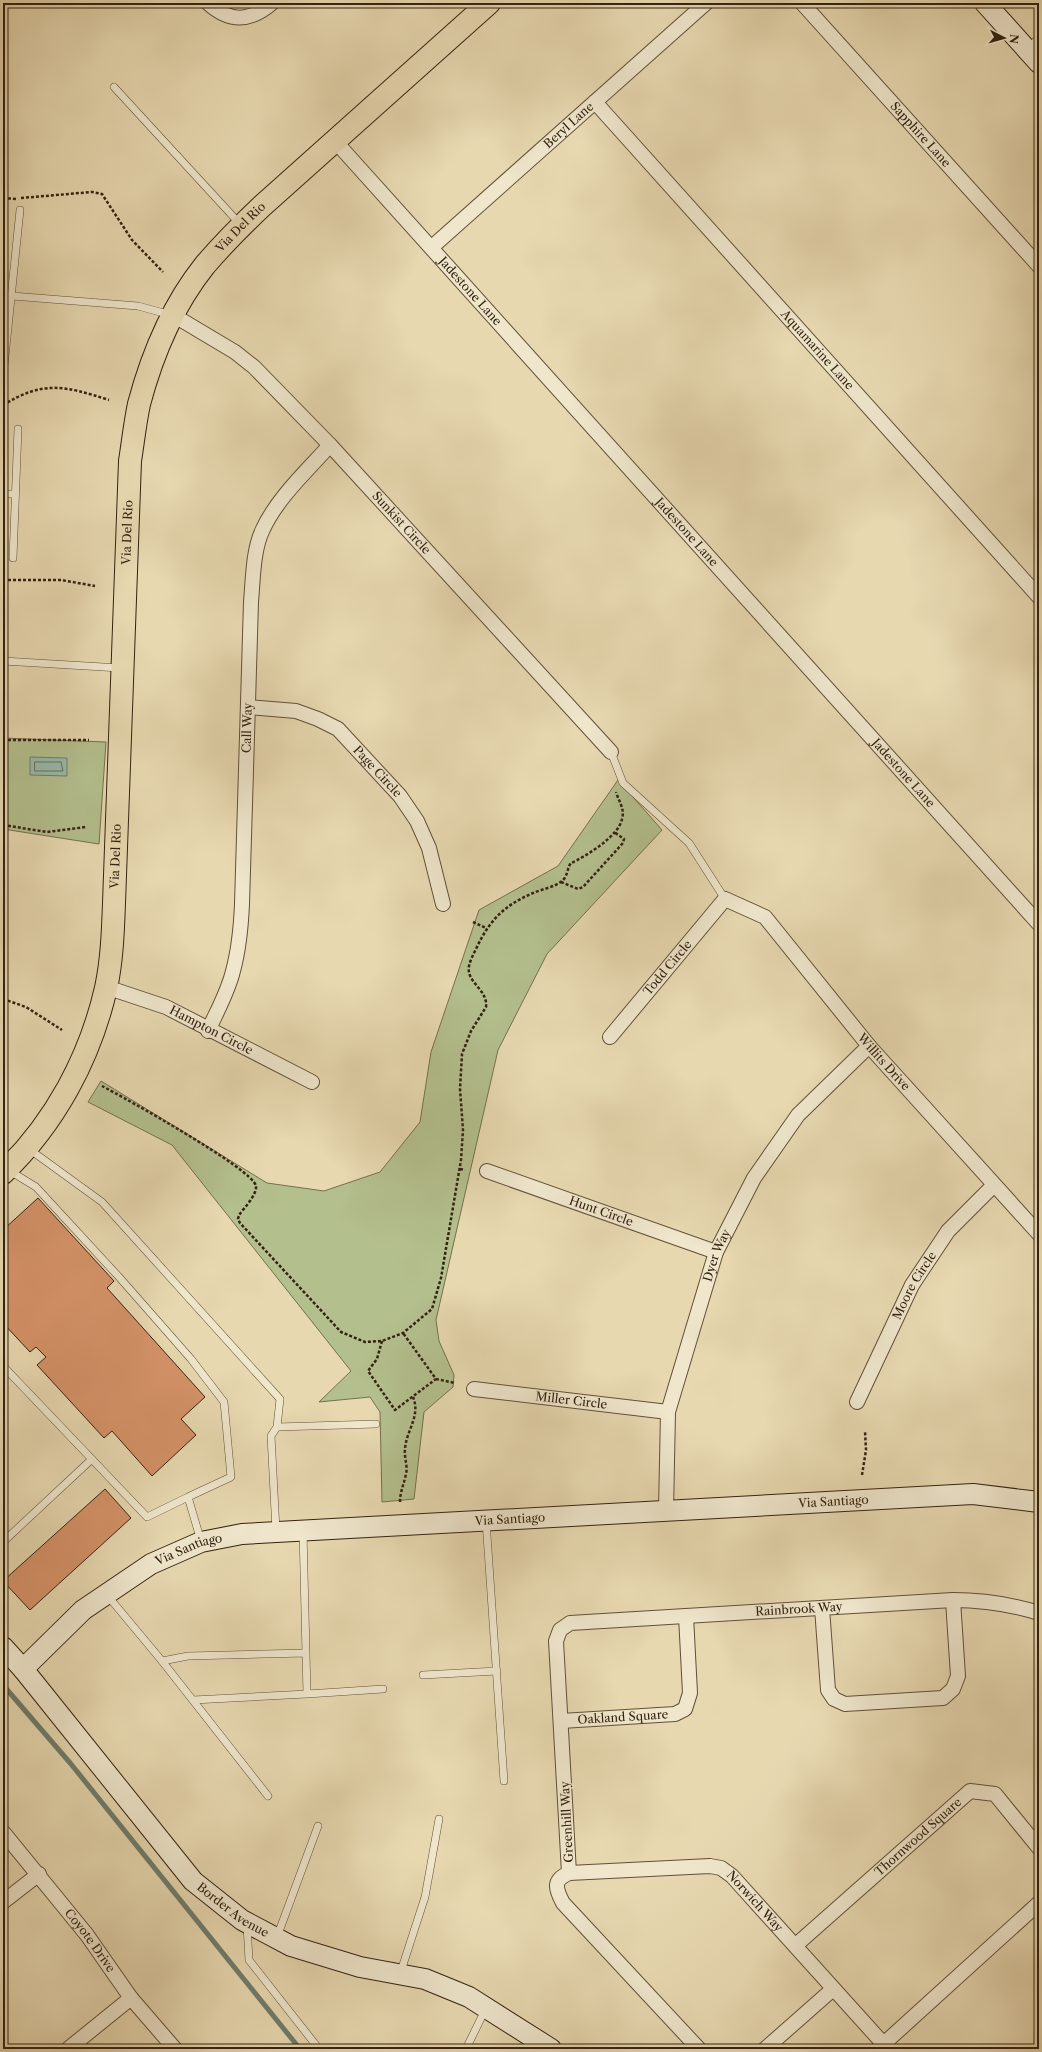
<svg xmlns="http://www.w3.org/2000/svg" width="1042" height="2052" viewBox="0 0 1042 2052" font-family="'Libre Caslon Text',serif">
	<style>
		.green { fill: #b3bf8d; stroke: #74704e }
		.water { fill: #97baab; stroke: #6f7d6d }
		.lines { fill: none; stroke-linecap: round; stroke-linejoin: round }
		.shore { stroke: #666e5e; stroke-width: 1 }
		.stream { stroke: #6f7d6d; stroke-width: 5 }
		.building { fill: #d59268; stroke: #342210 }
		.lane-casing { stroke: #615038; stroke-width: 8 }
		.street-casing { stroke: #615038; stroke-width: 16 }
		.secondary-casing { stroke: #342210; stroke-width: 22 }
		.primary-casing { stroke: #342210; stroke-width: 24 }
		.path { stroke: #342210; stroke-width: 2.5; stroke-dasharray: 3 2; stroke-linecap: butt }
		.lane { stroke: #efe6cc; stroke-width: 7 }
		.street { stroke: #efe6cc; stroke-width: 14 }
		.secondary { stroke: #efe6cc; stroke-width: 20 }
		.primary { stroke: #e7d8b0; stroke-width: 22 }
		.labels { text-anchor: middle; stroke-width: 3; stroke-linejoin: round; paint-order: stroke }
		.street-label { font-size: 12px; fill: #342210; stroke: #efe6cc }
	</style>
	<rect width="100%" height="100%" fill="#e7d8b0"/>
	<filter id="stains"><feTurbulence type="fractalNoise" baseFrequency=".005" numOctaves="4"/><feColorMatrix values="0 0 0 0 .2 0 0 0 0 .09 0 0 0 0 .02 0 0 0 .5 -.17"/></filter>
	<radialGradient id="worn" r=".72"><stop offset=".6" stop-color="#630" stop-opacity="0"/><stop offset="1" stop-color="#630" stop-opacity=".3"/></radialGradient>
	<path class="green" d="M3,738L106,742L99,844L3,829Z
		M618,780L662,830L547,954L498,1050L436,1320L439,1341L454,1375L453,1387L424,1412L414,1499L382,1502L380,1412L370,1397L319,1402L351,1371L172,1145L88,1102L101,1081L267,1183L324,1191L380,1172L420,1122L431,1052L479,910L558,866Z"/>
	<path class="water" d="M30,757L67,758V776L30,775Z"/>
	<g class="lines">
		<path class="shore" d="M35,762H61L63,771H35Z"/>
		<path class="stream" d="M3,1685L71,1764L300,2049"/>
	</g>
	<path class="building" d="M38,1198L114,1281L107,1288L205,1397L181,1419L196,1435L152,1476L112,1431L104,1438L37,1365L46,1357L36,1347L30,1352L3,1323V1230Z
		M105,1489L131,1518L30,1610L3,1581Z"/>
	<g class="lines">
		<g class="lane-casing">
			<path id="lane" d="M1028,48L1039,38
				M114,87L240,224
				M12,296L138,306L171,315
				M3,376L20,210
				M3,494H14
				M13,558L18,429
				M3,661L120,668
				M611,752L623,783L689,843L725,899
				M3,857L4,847
				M29,1149L102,1202L280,1399L277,1427L376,1424
				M10,1171L36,1187L119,1277L191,1359L224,1402L231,1477L188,1497L201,1541
				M3,1366L147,1517L188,1497
				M486,1521L504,1781
				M276,1530L271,1436L277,1427
				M303,1531L307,1694L383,1689
				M3,1542L92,1459
				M107,1595L162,1661L268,1796
				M162,1661L188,1656L306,1653
				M423,1675L497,1671
				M193,1700L307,1694
				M247,1925L249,1960L319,2049
				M277,1937L318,1826
				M400,1974L425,1897L439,1819
				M466,2049L485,2010"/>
		</g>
		<g class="street-casing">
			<g id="street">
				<path d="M208,3C230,23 250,22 272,3"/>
				<path id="s1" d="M802,3L1039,266"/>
				<path id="s2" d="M595,102L1039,597"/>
				<path id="s3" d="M335,141L1039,924"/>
				<path id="s4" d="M432,247L706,3"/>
				<path id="s5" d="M173,315L235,352L254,367L330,445L611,752"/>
				<path id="s6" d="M249,707L296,711L318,719L338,729L400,796L417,821L429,848L443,904"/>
				<path id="s7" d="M106,987L166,1007L312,1082"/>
				<path id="s8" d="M208,1031C217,1011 228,992 233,971C239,949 241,927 242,904L251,602C253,579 253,549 263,529C278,497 307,471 330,445"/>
				<path id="s9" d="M610,1037L725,899L765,917L869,1046L1039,1234"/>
				<path id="s10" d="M487,1171L716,1252"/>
				<path id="s11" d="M474,1389L668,1412"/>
				<path id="s12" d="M857,1402L912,1285L948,1231L994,1185"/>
				<path id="s13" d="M666,1511L668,1412L716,1252L754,1178L798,1115L869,1046"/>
				<path d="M822,1608L828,1690L834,1699L845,1704L943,1698L953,1689L958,1676L953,1600"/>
				<path id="s14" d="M561,1721L675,1714L685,1709L690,1693L686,1616"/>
				<path id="s15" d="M3,1832L87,1935L131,1998L175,2049"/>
				<path id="s16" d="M569,1873L710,1866L721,1868L732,1876L888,2049"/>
				<path d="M3,1902L39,1874"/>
				<path id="s17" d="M796,1945L970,1791L995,1794L1039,1848"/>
				<path d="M68,2049L131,1998"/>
				<path id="s18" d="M699,2049L563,1903C555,1888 553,1880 569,1873L556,1641L560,1630L570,1623L953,1600C983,1600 1010,1604 1039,1613"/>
				<path d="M765,2049L833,1989"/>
				<path d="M878,2049L1039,1903"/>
			</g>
		</g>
		<g class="secondary-casing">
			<g id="secondary">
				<path d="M985,3L1039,63"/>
				<path id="s19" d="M3,1647L23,1669L193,1881L242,1920L291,1946L360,1967L425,1979L469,1997L551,2049"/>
				<path id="s20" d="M23,1669L83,1610L151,1564L201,1542L242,1534L973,1494L1039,1502"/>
			</g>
		</g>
		<g class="primary-casing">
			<g id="primary">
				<path id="s21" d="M3,1173C55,1123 90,1058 106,988C112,960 113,931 114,903L130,461C133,442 135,423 139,404C152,355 173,305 205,265C223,244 242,225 262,206L489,3"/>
			</g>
		</g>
		<path class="path" d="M3,198L16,199
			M21,198L92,192L102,194L132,240L163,272
			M3,405C44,380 65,386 109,400
			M3,580H61L95,586
			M3,740H89
			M3,825L47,832L86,827
			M561,882L578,889L583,887L623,843L624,839L614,832
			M473,922L486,928
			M3,999L26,1007L62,1030
			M102,1086C123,1097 253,1169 256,1186C257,1195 244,1208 239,1215L238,1219L240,1223L341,1332L365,1342L382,1341L403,1333L432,1309L441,1278L461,1160L463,1130L460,1089L462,1054L471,1031L486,1007C488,989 466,983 469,966C470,961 473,955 476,949C489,921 503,906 533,893C542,889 556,887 563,880C568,875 567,868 571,863C585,857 619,836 622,819C625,809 619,802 616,792
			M460,1169L465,1170
			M382,1341L377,1359L368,1371L395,1410L436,1379L403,1333
			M436,1379L455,1383
			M862,1475L866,1450L865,1431
			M400,1502C400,1492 404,1484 406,1474C408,1466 404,1458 405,1449C406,1431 421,1416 413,1397"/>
		<use href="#lane" class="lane"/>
		<use href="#street" class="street"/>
		<use href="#secondary" class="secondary"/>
		<use href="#primary" class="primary"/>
	</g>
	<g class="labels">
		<g class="street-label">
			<text dy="4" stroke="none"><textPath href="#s4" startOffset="183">Beryl Lane</textPath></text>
			<text dy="4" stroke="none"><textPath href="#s1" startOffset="177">Sapphire Lane</textPath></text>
			<text dy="4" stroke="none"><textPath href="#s21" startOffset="1007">Via Del Rio</textPath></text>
			<text dy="4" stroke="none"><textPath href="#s3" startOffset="202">Jadestone Lane</textPath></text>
			<text dy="4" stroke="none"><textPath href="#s2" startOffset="333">Aquamarine Lane</textPath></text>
			<text dy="4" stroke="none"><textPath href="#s5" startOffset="311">Sunkist Circle</textPath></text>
			<text dy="4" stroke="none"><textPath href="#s3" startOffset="526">Jadestone Lane</textPath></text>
			<text dy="4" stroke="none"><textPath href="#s21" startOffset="671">Via Del Rio</textPath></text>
			<text dy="4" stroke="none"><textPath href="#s8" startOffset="309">Call Way</textPath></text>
			<text dy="4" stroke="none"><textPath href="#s6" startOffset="151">Page Circle</textPath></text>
			<text dy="4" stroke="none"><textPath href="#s3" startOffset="850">Jadestone Lane</textPath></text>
			<text dy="4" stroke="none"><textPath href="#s21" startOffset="347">Via Del Rio</textPath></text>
			<text dy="4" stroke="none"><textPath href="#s9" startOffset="90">Todd Circle</textPath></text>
			<text dy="4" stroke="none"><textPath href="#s7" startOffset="114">Hampton Circle</textPath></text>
			<text dy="4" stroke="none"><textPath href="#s9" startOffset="411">Willits Drive</textPath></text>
			<text dy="4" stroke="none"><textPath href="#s10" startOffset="121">Hunt Circle</textPath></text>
			<text dy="4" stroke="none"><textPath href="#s13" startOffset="263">Dyer Way</textPath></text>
			<text dy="4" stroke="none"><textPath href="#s12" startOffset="130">Moore Circle</textPath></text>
			<text dy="4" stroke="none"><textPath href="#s11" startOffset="98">Miller Circle</textPath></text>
			<text dy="4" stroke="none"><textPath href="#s20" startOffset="855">Via Santiago</textPath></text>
			<text dy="4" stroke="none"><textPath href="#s20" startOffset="531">Via Santiago</textPath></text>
			<text dy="4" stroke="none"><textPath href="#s20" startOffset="207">Via Santiago</textPath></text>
			<text dy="4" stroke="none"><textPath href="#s18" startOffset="722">Rainbrook Way</textPath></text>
			<text dy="4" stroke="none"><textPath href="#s14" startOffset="62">Oakland Square</textPath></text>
			<text transform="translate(567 1822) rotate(-93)" y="4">Greenhill Way</text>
			<text dy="4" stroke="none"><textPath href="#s17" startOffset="163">Thornwood Square</textPath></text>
			<text dy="4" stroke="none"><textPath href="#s16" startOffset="200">Norwich Way</textPath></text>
			<text dy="4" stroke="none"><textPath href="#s19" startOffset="351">Border Avenue</textPath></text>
			<text dy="4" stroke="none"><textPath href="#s15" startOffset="139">Coyote Drive</textPath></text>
		</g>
	</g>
	<rect width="1042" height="2052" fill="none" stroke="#e7d8b0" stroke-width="16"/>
	<rect x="4" y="4" width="1034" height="2044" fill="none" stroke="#342210" stroke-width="2"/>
	<rect x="8" y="8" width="1026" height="2036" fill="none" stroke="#342210"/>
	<g transform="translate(1004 38) rotate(96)" stroke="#efe6cc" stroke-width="3" paint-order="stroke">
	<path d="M0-3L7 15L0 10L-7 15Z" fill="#342210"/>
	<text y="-6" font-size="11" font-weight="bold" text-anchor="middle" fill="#342210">N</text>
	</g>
	<rect width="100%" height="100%" filter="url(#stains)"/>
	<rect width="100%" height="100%" fill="url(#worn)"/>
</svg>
